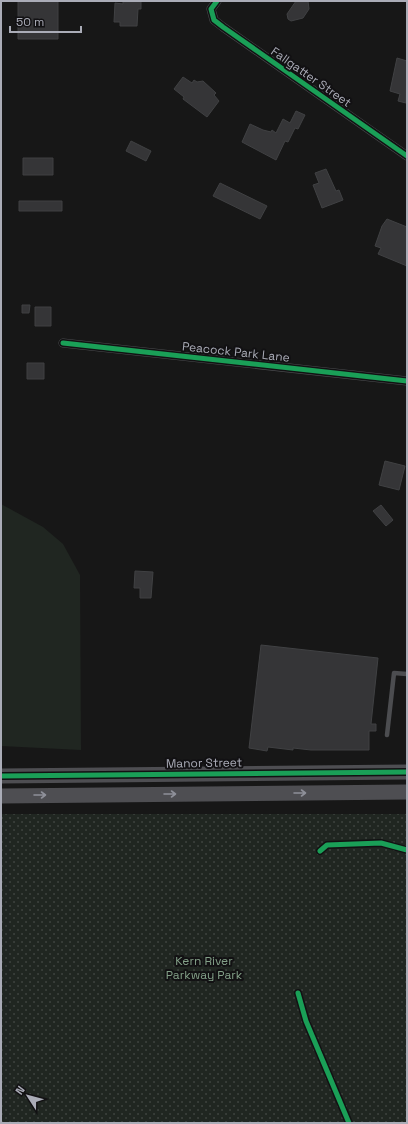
<svg xmlns="http://www.w3.org/2000/svg" width="408" height="1124" viewBox="0 0 408 1124" font-family="'Space Grotesk',sans-serif">
	<style>
		.green { fill: #202621 }
		.park { fill: url(#park-dots) }
		.building { fill: #353537; stroke: #404143 }
		.lines { fill: none; stroke-linecap: round; stroke-linejoin: round }
		.service { stroke: #4c4d50; stroke-width: 4.5 }
		.minor { stroke: #4c4d50; stroke-width: 9 }
		.primary { stroke: #4e4e52; stroke-width: 15 }
		.cycleway-casing { stroke: #121113; stroke-width: 8 }
		.cycleway { stroke: #1a9f57; stroke-width: 5 }
		.oneway { stroke: #8e9099 }
		.labels { text-anchor: middle; stroke-width: 4; stroke-linejoin: round; paint-order: stroke }
		.street-label { font-size: 12px; fill: #aaacb7; stroke: #121113 }
		.park-label { font-size: 12px; fill: #83a088; stroke: #121113 }
	</style>
	<defs>
		<pattern id="park-dots" width="8" height="8" patternUnits="userSpaceOnUse"><rect width="8" height="8" fill="#202621"/><path d="M2 2h.1M6 6h.1" fill="none" stroke="#3e433f" stroke-width="1.8" stroke-linecap="round"/></pattern>
	</defs>
	<rect width="100%" height="100%" fill="#171717"/>
	<path class="green" d="M1,504L43,527L63,544L80,575L81,750L1,746Z"/>
	<path class="park" d="M1,814H407V1123H1Z"/>
	<path class="building" d="M18,1H58V39H18Z
		M123,1H141V9H138L137,26H120V22H114L115,3L123,4Z
		M296,1H308L309,9L303,18L291,21L288,19L287,14Z
		M397,58L407,61L406,103L398,101L400,94L390,91Z
		M183,77L192,83L194,80L197,82L203,81L216,93L214,95L219,101L207,117L183,99L184,97L174,89Z
		M296,111L305,115L298,129L295,128L288,142L285,141L276,160L242,142L250,124L263,130L271,132L272,130L276,133L283,119L290,123Z
		M131,141L151,151L146,161L126,151Z
		M23,158H53V175H23Z
		M326,169L336,191L339,190L343,200L322,208L313,185L319,183L315,173Z
		M220,183L267,206L260,219L213,196Z
		M19,201H62V211H19Z
		M387,219L407,227V266L378,254L381,248L375,246L382,226Z
		M22,305H30L29,313H22Z
		M35,307H51V326H35Z
		M27,363H44V379H27Z
		M385,461L405,466L399,490L379,485Z
		M381,505L393,520L386,526L373,511Z
		M135,571L153,572L151,598H140V588H134Z
		M261,645L378,658L371,724H376V731H369V750H311L293,748V750L268,747L267,751L249,748Z"/>
	<g class="lines">
		<path class="service" d="M387,735L394,673L407,674"/>
		<path class="minor" d="M217,1L211,9L214,20L223,27L407,156
			M63,343L407,381"/>
		<path class="primary" d="M1,776L407,772
			M1,796L407,792"/>
		<g class="cycleway-casing">
			<path id="cycleway" d="M217,1L211,9L214,20L223,27L407,156
				M63,343L407,381
				M1,776L407,772
				M320,851L327,845L381,843L407,850
				M298,993L306,1021L349,1123"/>
		</g>
		<use href="#cycleway" class="cycleway"/>
	</g>
	<defs><path id="oneway-shaft" d="M-6 0H5M1.5-3L5.5 0L1.5 3" fill="none" stroke-width="1.6" stroke-linecap="round" stroke-linejoin="round"/></defs>
	<g class="oneway">
		<use href="#oneway-shaft" transform="translate(300 793)"/>
		<use href="#oneway-shaft" transform="translate(170 794)"/>
		<use href="#oneway-shaft" transform="translate(40 795)"/>
	</g>
	<g class="labels">
		<g class="street-label">
			<text transform="translate(311 77) rotate(35)" y="4">Fallgatter Street</text>
			<text transform="translate(236 352) rotate(6)" y="4">Peacock Park Lane</text>
			<text transform="translate(204 763) rotate(-1)" y="4">Manor Street</text>
		</g>
		<g class="park-label">
			<text x="204" y="965">Kern River<tspan x="204" dy="14">Parkway Park</tspan></text>
		</g>
	</g>
	<rect width="408" height="1124" fill="none" stroke="#aaacb7" stroke-width="4"/>
	<g transform="translate(28 1096) rotate(306)" stroke="#121113" stroke-width="3" paint-order="stroke">
	<path d="M0-3L7 15L0 10L-7 15Z" fill="#aaacb7"/>
	<text y="-6" font-size="11" font-weight="bold" text-anchor="middle" fill="#aaacb7">N</text>
	</g>
	<path d="M10 26v6h71v-6" fill="none" stroke="#aaacb7" stroke-width="2"/>
	<text x="16" y="26" font-size="12" fill="#aaacb7" stroke="#121113" stroke-width="3" paint-order="stroke">50 m</text>
</svg>
